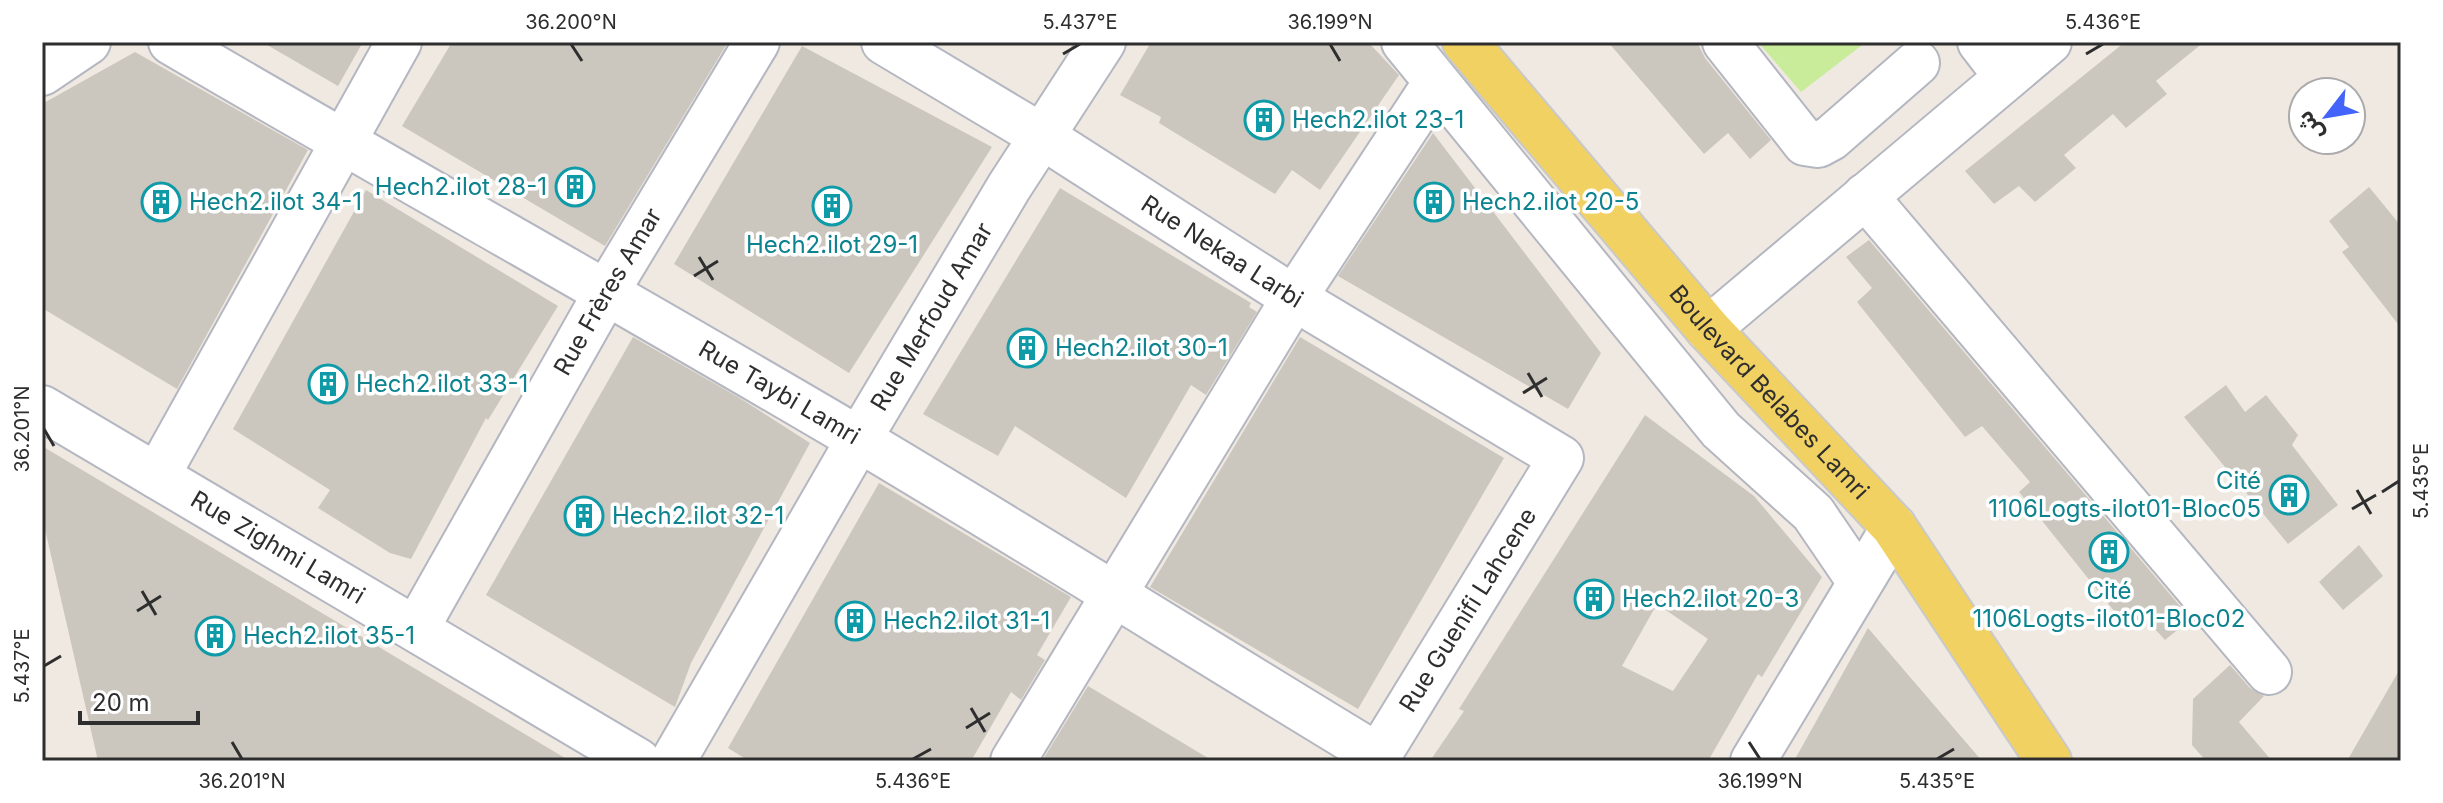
<svg xmlns="http://www.w3.org/2000/svg" width="2443" height="803" viewBox="0 0 2443 803" font-family="Inter,'Noto Sans Arabic',sans-serif">
	<style>
		.pitch { fill: #c9ec9a }
		.building { fill: #cbc7bf; fill-rule: evenodd }
		.lines { fill: none; stroke-linecap: round; stroke-linejoin: round }
		.minor-casing { stroke: #b4b7c1; stroke-width: 48 }
		.major-casing { stroke: #c9c9c9; stroke-width: 48 }
		.minor { stroke: #fff; stroke-width: 44 }
		.major { stroke: #f2d163; stroke-width: 44 }
		.ticks { fill: none; stroke: #2e2e2e; stroke-width: 3 }
		.labels { text-anchor: middle; stroke-width: 7; stroke-linejoin: round; paint-order: stroke }
		.culture-label { font-size: 24px; fill: #0d838f; stroke: #fff; text-anchor: start }
		.street-label { font-size: 24px; fill: #2e2e2e; stroke: #fff }
		.neatline { fill: none; stroke: #2e2e2e; stroke-width: 3 }
		.ticks-label { font-size: 20px; text-anchor: middle; fill: #2e2e2e }
	</style>
	<rect width="100%" height="100%" fill="#efe9e1"/>
	<path class="pitch" d="M1758,42H1866L1801,92Z"/>
	<path class="building" d="M262,42H363L338,86Z
		M452,42H728L605,246L402,126Z
		M1151,42H1368L1399,75L1320,190L1292,170L1275,194L1159,123L1161,117L1120,95Z
		M1608,42H1697L1705,58L1771,140L1750,159L1728,133L1704,154Z
		M2125,42H2204L2156,81L2167,94L2126,128L2113,114L2064,155L2076,168L2035,202L2019,186L1994,204L1965,171Z
		M802,46L992,147L849,373L674,264Z
		M135,52L308,150L177,389L42,308V104Z
		M1433,133L1601,353L1568,409L1338,276Z
		M2369,187L2401,226V328L2342,252L2349,247L2329,221Z
		M1060,188L1251,303L1249,307L1257,312L1206,395L1191,385L1126,498L1015,426L998,456L923,414Z
		M366,190L558,306L488,420L486,418L411,559L390,553L318,508L330,490L233,429Z
		M1869,240L2191,619L2165,640L2143,616L2127,627L2019,492L2030,482L1982,426L1965,437L1857,302L1872,288L1846,257Z
		M633,337L738,397L810,443L691,663L675,707L486,595Z
		M1300,337L1504,458L1358,709L1150,587Z
		M2226,385L2245,412L2266,395L2298,435L2292,445L2338,505L2288,544L2184,417Z
		M1645,415L1754,496L1822,577L1762,677L1758,674L1708,761H1430L1464,711L1459,709ZM1657,604L1708,639L1673,691L1622,666Z
		M42,446L570,761H98L42,516Z
		M879,483L1071,597L1037,655L1045,660L1021,700L1011,692L971,761H749L728,748Z
		M2359,545L2383,576L2343,610L2319,582Z
		M1868,628L1982,761H1794Z
		M2230,665L2250,688L2264,696L2239,722L2272,761H2206L2192,745L2193,699Z
		M2401,667V761H2347Z
		M1088,686L1213,761H1042Z"/>
	<g class="lines">
		<g class="minor-casing">
			<g id="minor">
				<path id="s1" d="M171,42C398,175 628,303 855,437C1030,541 1203,650 1378,756"/>
				<path id="s2" d="M884,42L1043,137L1294,298L1561,458L1375,761"/>
				<path d="M1404,42L1721,430L1813,513L1860,582"/>
				<path d="M1725,42L1805,143L1818,145L1831,138L1917,63"/>
				<path d="M1980,42L2007,77"/>
				<path d="M42,73L88,42"/>
				<path d="M1865,196L2269,672"/>
				<path d="M1708,329L2049,42"/>
				<path id="s3" d="M42,408L638,761"/>
				<path d="M157,476L399,42"/>
				<path id="s4" d="M416,629L607,291L757,42"/>
				<path id="s5" d="M673,761L859,439L1009,187L1103,42"/>
				<path d="M1013,761L1294,298L1436,82"/>
				<path d="M1753,761L1894,527"/>
			</g>
		</g>
		<g class="major-casing">
			<g id="major">
				<path id="s6" d="M1465,42L1708,329L1894,527L2049,761"/>
			</g>
		</g>
		<use href="#minor" class="minor"/>
		<use href="#major" class="major"/>
	</g>
	<path class="ticks" d="M571,44L582,61M1330,44L1340,61M1063,54L1080,44M2086,54L2103,44M699,257L713,280M694,276L718,261M1528,373L1542,397M1523,393L1547,378M44,429L54,446M2357,490L2371,514M2382,492L2399,481M2352,509L2376,495M142,591L156,615M137,611L161,596M44,666L61,656M971,708L985,732M966,728L990,713M232,742L242,759M1749,742L1760,759M913,759L931,749M1937,759L1954,749"/>
	<defs>
		<g id="building-ring" transform="scale(2)"><circle r="9.5" fill="#fff" stroke="#0f9aa8" stroke-width="1.5"/><path d="M-4-6H4V6H1V3H-1V6H-4ZM-2.5-4.3h1.7v1.8h-1.7ZM.8-4.3h1.7v1.8H.8ZM-2.5-1h1.7V.8h-1.7ZM.8-1h1.7V.8H.8Z" fill="#0f9aa8"/></g>
	</defs>
	<g fill-rule="evenodd">
		<use href="#building-ring" x="1264" y="120"/>
		<use href="#building-ring" x="575" y="187"/>
		<use href="#building-ring" x="161" y="202"/>
		<use href="#building-ring" x="1434" y="202"/>
		<use href="#building-ring" x="832" y="206"/>
		<use href="#building-ring" x="1027" y="348"/>
		<use href="#building-ring" x="328" y="384"/>
		<use href="#building-ring" x="2289" y="495"/>
		<use href="#building-ring" x="584" y="516"/>
		<use href="#building-ring" x="2109" y="552"/>
		<use href="#building-ring" x="1594" y="599"/>
		<use href="#building-ring" x="855" y="621"/>
		<use href="#building-ring" x="215" y="636"/>
	</g>
	<g class="labels">
		<g class="culture-label">
			<text x="1292" y="128">Hech2.ilot 23-1</text>
			<text x="547" y="195" text-anchor="end">Hech2.ilot 28-1</text>
			<text x="189" y="210">Hech2.ilot 34-1</text>
			<text x="1462" y="210">Hech2.ilot 20-5</text>
			<text x="832" y="253" text-anchor="middle">Hech2.ilot 29-1</text>
			<text x="1055" y="356">Hech2.ilot 30-1</text>
			<text x="356" y="392">Hech2.ilot 33-1</text>
			<text x="2261" y="489" text-anchor="end">Cité<tspan x="2261" dy="28">1106Logts-ilot01-Bloc05</tspan></text>
			<text x="612" y="524">Hech2.ilot 32-1</text>
			<text x="2109" y="599" text-anchor="middle">Cité<tspan x="2109" dy="28">1106Logts-ilot01-Bloc02</tspan></text>
			<text x="1622" y="607">Hech2.ilot 20-3</text>
			<text x="883" y="629">Hech2.ilot 31-1</text>
			<text x="243" y="644">Hech2.ilot 35-1</text>
		</g>
		<g class="street-label">
			<text dy="8" stroke="none"><textPath href="#s2" startOffset="398">Rue Nekaa Larbi</textPath></text>
			<text dy="8" stroke="none"><textPath href="#s4" startOffset="388">Rue Frères Amar</textPath></text>
			<text dy="8" stroke="none"><textPath href="#s5" startOffset="514">Rue Merfoud Amar</textPath></text>
			<text dy="8" stroke="none"><textPath href="#s1" startOffset="702">Rue Taybi Lamri</textPath></text>
			<text dy="8" stroke="none"><textPath href="#s6" startOffset="464">Boulevard Belabes Lamri</textPath></text>
			<text dy="8" stroke="none"><textPath href="#s3" startOffset="274">Rue Zighmi Lamri</textPath></text>
			<text transform="translate(1468 610) rotate(-58)" y="8">Rue Guenifi Lahcene</text>
		</g>
	</g>
	<rect width="2443" height="803" fill="none" stroke="#ffffff" stroke-width="88"/>
	<g transform="translate(2327 116) rotate(239)"><circle r="38" fill="#ffffff" stroke="#ababab" stroke-width="2"/>
	<path d="M0-6L14 30L0 20L-14 30Z" fill="#4264fb"/>
	<text y="-12" font-size="22" font-weight="bold" text-anchor="middle" fill="#2e2e2e">ش</text>
	</g>
	<path d="M80 711v12h118v-12" fill="none" stroke="#2e2e2e" stroke-width="4"/>
	<text x="92" y="711" font-size="24" fill="#2e2e2e" stroke="#ffffff" stroke-width="6" paint-order="stroke">20 m</text>
	<rect x="44" y="44" width="2355" height="715" class="neatline"/>
	<g class="ticks-label">
		<text x="571" y="29">36.200°N</text>
		<text x="1080" y="29">5.437°E</text>
		<text x="1330" y="29">36.199°N</text>
		<text x="2103" y="29">5.436°E</text>
		<text transform="translate(22 429) rotate(-90)" y="7">36.201°N</text>
		<text transform="translate(2421 481) rotate(-90)" y="7">5.435°E</text>
		<text transform="translate(22 666) rotate(-90)" y="7">5.437°E</text>
		<text x="242" y="788">36.201°N</text>
		<text x="913" y="788">5.436°E</text>
		<text x="1760" y="788">36.199°N</text>
		<text x="1937" y="788">5.435°E</text>
	</g>
</svg>
